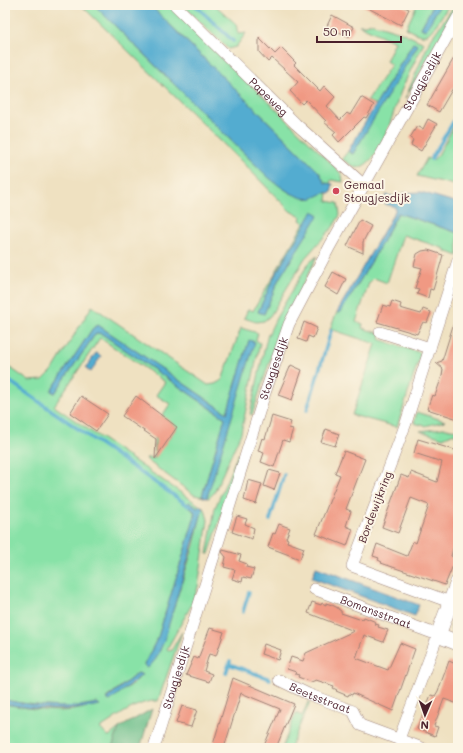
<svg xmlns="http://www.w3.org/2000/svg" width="463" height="753" viewBox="0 0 463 753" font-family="Mali,sans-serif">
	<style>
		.green { fill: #88e2a7; stroke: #698069; fill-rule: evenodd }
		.forest { fill: #6ec08c; stroke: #5c705c }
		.water { fill: #52acd0; stroke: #4e667e }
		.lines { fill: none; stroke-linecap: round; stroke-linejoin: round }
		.stream { stroke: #52acd0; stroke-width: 3.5 }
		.building { fill: #f09983 }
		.street-casing { stroke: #9c8076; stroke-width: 12 }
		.secondary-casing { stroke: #9c8076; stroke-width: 16 }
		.street { stroke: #fff; stroke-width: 11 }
		.secondary { stroke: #fff; stroke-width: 15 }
		.poi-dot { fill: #d1495b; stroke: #fcf5e5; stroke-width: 1.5 }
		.labels { text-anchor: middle; stroke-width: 4; stroke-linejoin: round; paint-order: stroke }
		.street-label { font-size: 11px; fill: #4a1f2b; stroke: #fcf5e5 }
		.poi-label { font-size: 11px; fill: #4a1f2b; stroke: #fcf5e5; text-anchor: start }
	</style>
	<rect width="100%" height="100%" fill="#fcf5e5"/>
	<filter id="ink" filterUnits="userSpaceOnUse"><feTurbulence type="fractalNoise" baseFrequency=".025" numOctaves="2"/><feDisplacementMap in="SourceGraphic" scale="8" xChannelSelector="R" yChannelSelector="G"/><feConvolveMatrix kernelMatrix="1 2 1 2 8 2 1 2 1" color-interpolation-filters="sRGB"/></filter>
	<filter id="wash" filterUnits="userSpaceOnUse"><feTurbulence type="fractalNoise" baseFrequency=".012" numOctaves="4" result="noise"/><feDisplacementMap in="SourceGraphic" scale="16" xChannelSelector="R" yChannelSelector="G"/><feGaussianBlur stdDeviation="0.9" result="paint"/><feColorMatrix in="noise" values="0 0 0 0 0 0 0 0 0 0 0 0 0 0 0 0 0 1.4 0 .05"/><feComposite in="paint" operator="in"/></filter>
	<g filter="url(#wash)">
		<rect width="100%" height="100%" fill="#efe1c1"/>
		<path class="green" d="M81,5H94L268,177L290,193L312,198L324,192L328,193L327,201L338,203L340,215L333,227L305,258L270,316L264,321L256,322L244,318L248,309L253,311L304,223L300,220L301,217L290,211L242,162ZM314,211L318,215L279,279L264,314L258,312L274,277Z
			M150,5H170L337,169L342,175L343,182L331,180L330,184L325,183L319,172Z
			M183,5H215L236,24L238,34L246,33L236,47L228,49Z
			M417,5H433L421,28L425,30L440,5H449C445,11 432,33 426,35C420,37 411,30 406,28Z
			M455,5L458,6L405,99L430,40Z
			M371,23L401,32L424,43C416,59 408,75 401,91C393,111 381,166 356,168L342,159L348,151L352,154L413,43L376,105L367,101L391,65L386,61L395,42L359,25H366Z
			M458,119V186L417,176L427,158L433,160L438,155Z
			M398,213L458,233V256L445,251V249L403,235L387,283L374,278L369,283L356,322L363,324L362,328L381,334L380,339L384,341L421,353L397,427L352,415L376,344L330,329L337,312H341L373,259Z
			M317,256L279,333L252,415L250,414L267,337L276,318L308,264Z
			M92,306L208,385L215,384L222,380L241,328L258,333L256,340L260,343L241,433L214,493L209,498L194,495L148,461L146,458H155L154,436L165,444L177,427L162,416L170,404L156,395L165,382L100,338L54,406L205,509L208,520L198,587L192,604L167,649L171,651L182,632L158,701C137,700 117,718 100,728L108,737L119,728L112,748H5V704C33,709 70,717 96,703C67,710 35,706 5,700V364L29,381L43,380L52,371ZM98,325L227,413L249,341L207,498L202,496L225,418L102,334L96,333L55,393L51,391L93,328ZM189,502L202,510L194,545L159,653L154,661L144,665L158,637L195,516L194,511L186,505ZM138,673L142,675L132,685L106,698Z
			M417,412L445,421L425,426L414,423Z
			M443,428L458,430V440L454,433L443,438L420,431Z
			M238,454L240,456L209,554H207L215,508Z
			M458,612V638L452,634C450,626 451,618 458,612Z
			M308,702H310L290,748H282L296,713L302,716Z"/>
		<path class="forest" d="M152,709L140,748H112L119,728Z"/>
		<path class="water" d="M94,5H150L319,172L325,183L333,184L331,193C323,192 321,195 313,198C299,202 278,185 268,177Z
			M433,5H440L426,30L421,28Z
			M413,43L418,45L353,154L348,151Z
			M421,192L458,203V233L398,213L373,259L341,312L340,313L337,312L395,211V207L385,204L386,195L397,197L403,193Z
			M313,211L319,215L279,279L264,314L258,312L274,277Z
			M98,325L227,413L249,340L255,342L207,498L202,496L225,418L102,334L96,333L55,393L51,391L93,328Z
			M96,353L101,356L91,372L86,368Z
			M189,502L197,508L200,506L203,509L164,641L156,659L148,668L144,665L158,637L195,516L194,511L186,505Z
			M316,567L419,605L415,616L312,578Z
			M138,673L142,675L110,701L106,699Z
			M5,700C35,706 67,710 97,703L100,705C69,712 38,710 6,704Z"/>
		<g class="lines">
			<path class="stream" d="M195,5L233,41
				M431,159L458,114
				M5,378L189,506
				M307,410L331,331
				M270,520L284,475
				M243,612L249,592
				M229,664L270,679
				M226,673L230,661"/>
		</g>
		<g id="blocks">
			<path class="building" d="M362,5H400L409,9L401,25Z
				M332,15L354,27L349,37L327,26Z
				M259,38L275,54L281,48L296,63L294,65L320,91L324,86L335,97L327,106L340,120L347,113L350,115L361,97L374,105L366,118L364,117L339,142L333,135L336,132L324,122L326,121L306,100L302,104L290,91L298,82L272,58L268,62L259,52Z
				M458,51V90L453,88L439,112L427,105Z
				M428,119L437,124L421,151L411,145L413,140L410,138L417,126L423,129Z
				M360,220L371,226L363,242V253L347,246Z
				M428,250L443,255L433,290L430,289L428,298L417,294L419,289L415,288L422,268L414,266L417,254L422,251Z
				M333,272L346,279L338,295L325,287Z
				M392,301L401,304L400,308L421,314L423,309L431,312L427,323L423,322L417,334L377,322L383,305L390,307Z
				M456,316H458V419L427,409L432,395L435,396L442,376L443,369L436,363L442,361Z
				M304,322L317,328L313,338L308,336L306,342L298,339Z
				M291,365L302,370L292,400L278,395Z
				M81,396L108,414L96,431L70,413Z
				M136,396L177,427L155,459L156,439L122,416Z
				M272,416L291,422L289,428L293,429L289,442L283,440L274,467L261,462L264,453L258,451L262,438L265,439Z
				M326,429L339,434L335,446L321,442Z
				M418,439L458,451V531L451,556L456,558L445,585L381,563L382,562L378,560L379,558L373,556L377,544L407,556L413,541L416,543L429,505L411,498L398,533L382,527L401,475L409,478L411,472L437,482L442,462L414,453Z
				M344,451L365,459L346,509L351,511L346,526L353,529L347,546L316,534L340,475L335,473Z
				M269,470L280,473L274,490L264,486Z
				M248,480L262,484L256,504L244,500Z
				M237,516L247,519L245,524L254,528L252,539L232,532Z
				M279,524L290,528L286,538L288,539L287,542L304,548L300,559L268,547L273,533L275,534Z
				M223,550L241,555L239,561L247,564L246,567L254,569L251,579L243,577L242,582L232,579L235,570L224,567L226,557L222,552Z
				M312,602L321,605L322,603L326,605V603L332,605L338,608V609L341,611V613L359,619L360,618L363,619L364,617L376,622L375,624L379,625L378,627L388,630L383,642L364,635L356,658L388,670L400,643L415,649L393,711L353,693L352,695L349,694L348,696L336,691L337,690L333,688L334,686L316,680L311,682L298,677L299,675L295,674L296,672L287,669L291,657L303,661L306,653L354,631L308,613Z
				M210,628L224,632L216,656L209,654L204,671L212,674L209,682L186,675L194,657L198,659Z
				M264,644L281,650L278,660L261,654Z
				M449,661L458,665V704L444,699L434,726L438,727L435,736L417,729L431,695L435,696L438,691Z
				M233,678L294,704L276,748H263L280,709L241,693L224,748H212Z
				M182,706L197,710L191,727L176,723Z"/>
		</g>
	</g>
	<g filter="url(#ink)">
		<use href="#blocks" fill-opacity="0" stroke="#9c8076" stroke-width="1"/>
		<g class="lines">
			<g class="street-casing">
				<g id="street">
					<path id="s1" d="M175,5L296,124L364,185"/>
					<path d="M458,260L406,423L352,566L458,605"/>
					<path d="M380,332L430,348"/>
					<path id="s2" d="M314,589L438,635L399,739"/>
					<path id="s3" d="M279,680L308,694L353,711L360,725L422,748"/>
					<path id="s4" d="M154,748L265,393L289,324L330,246L458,17"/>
				</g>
			</g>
			<g class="secondary-casing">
				<path id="secondary" d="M458,582L438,635L458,643"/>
			</g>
			<use href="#street" class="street"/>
			<use href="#secondary" class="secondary"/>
		</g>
	</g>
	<circle class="poi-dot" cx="336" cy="191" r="4"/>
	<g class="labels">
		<g class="street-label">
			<text dy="4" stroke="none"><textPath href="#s4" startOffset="722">Stougjesdijk</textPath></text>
			<text dy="4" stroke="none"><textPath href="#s1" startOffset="131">Papeweg</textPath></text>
			<text dy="4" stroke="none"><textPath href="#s4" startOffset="398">Stougjesdijk</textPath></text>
			<text transform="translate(375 507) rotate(-69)" y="4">Bordewijkring</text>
			<text dy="4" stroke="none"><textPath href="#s2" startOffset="66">Bomansstraat</textPath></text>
			<text dy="4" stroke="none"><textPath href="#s4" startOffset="74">Stougjesdijk</textPath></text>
			<text dy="4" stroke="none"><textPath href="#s3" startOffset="45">Beetsstraat</textPath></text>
		</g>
		<g class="poi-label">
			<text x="344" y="189">Gemaal<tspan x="344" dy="13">Stougjesdijk</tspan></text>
		</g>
	</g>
	<rect width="463" height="753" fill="none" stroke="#fcf5e5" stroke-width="20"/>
	<g transform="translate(425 715) rotate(182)" stroke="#fcf5e5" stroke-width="3" paint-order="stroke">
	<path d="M0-3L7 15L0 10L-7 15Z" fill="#4a1f2b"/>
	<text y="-6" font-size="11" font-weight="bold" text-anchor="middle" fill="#4a1f2b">N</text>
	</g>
	<path d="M317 36v6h84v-6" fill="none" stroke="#4a1f2b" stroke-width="2"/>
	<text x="323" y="36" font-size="12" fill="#4a1f2b" stroke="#fcf5e5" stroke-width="3" paint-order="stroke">50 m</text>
</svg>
